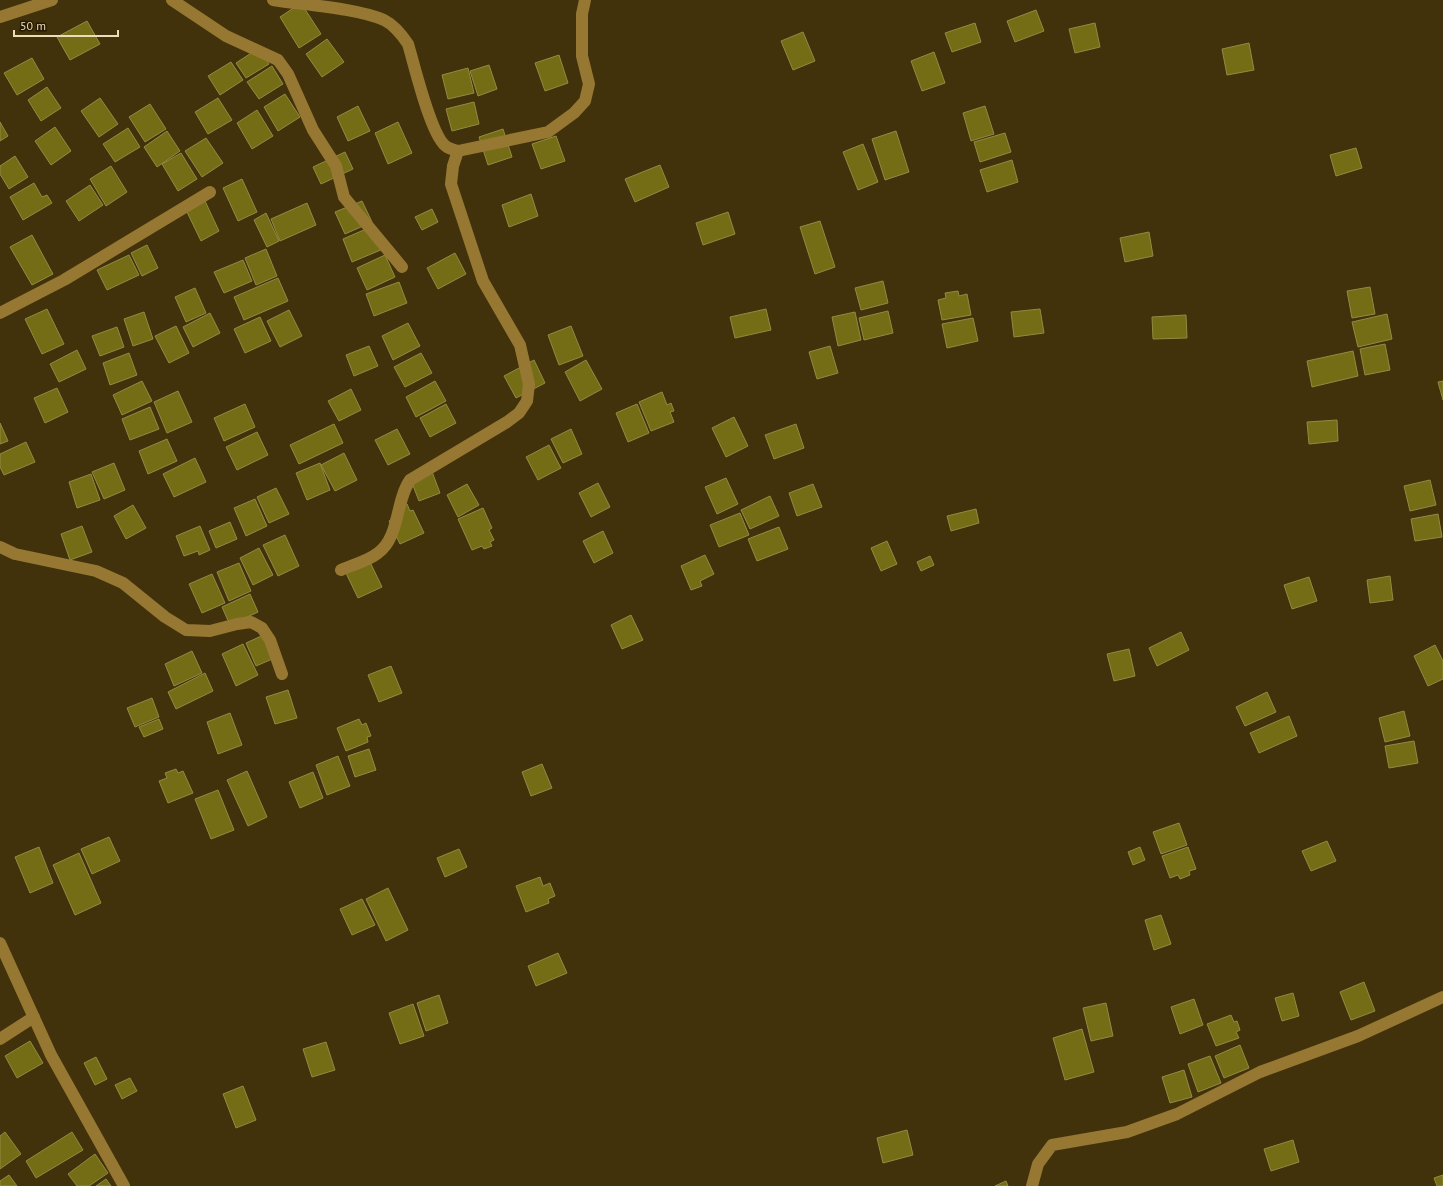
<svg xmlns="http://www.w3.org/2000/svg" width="1443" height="1186" viewBox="0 0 1443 1186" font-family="'PT Sans',sans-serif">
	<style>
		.building { fill: #746d16; stroke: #918b42 }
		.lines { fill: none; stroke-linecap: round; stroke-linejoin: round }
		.minor { stroke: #977833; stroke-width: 12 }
	</style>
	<rect width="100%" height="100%" fill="#42320c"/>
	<path class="building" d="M301,3L321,34L299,48L280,17Z
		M1036,10L1044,31L1015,42L1007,21Z
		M87,21L100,44L70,60L57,37Z
		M975,23L981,42L952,52L945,33Z
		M1095,23L1100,47L1075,53L1069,29Z
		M803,32L815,61L793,70L781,41Z
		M327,39L344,62L322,77L306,54Z
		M1249,43L1254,70L1227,75L1222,49Z
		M259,48L269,64L246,78L236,63Z
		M934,52L945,83L922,91L911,61Z
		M559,55L568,83L545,91L535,63Z
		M32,58L44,79L17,95L4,73Z
		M231,62L243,80L220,95L208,76Z
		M489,65L497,89L478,96L470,71Z
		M272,66L283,84L259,99L247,82Z
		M468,68L474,93L448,99L442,75Z
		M47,87L61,108L41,121L28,100Z
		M285,94L300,117L278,131L264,107Z
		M100,98L118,124L99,137L81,111Z
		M218,98L232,120L208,134L195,112Z
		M474,102L479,124L452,131L446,109Z
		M150,104L166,129L145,142L129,117Z
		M358,106L370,131L348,141L337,117Z
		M985,106L994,134L971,141L963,113Z
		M257,110L273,136L252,149L237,123Z
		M0,122L8,136L0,141Z
		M398,122L412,153L388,164L375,133Z
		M55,127L71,151L51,165L35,141Z
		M128,128L140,147L115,162L103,144Z
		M503,129L512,157L488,165L479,137Z
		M167,131L180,151L157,167L144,147Z
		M896,131L909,172L885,180L872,139Z
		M1005,133L1011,152L980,162L974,142Z
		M556,136L565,161L541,169L532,144Z
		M206,138L223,163L202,177L185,151Z
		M863,144L878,182L858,190L843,152Z
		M1356,148L1362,168L1336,176L1330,155Z
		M345,152L353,169L321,184L313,167Z
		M181,153L197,179L178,191L162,164Z
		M15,156L28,177L9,189L0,174V166Z
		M1012,160L1018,182L987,192L980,170Z
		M660,165L669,187L635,202L625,179Z
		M111,166L127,192L106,206L90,179Z
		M242,179L257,212L238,221L223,188Z
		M34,183L42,197L47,195L52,203L23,220L10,197Z
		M90,185L103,205L79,221L66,201Z
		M531,194L538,216L509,227L502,205Z
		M205,201L219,231L201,241L186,210Z
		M362,201L372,222L345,234L335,212Z
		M307,203L316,225L280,241L271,219Z
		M432,209L438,222L422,230L415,217Z
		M728,212L735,234L703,245L696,223Z
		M266,213L279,241L267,247L254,220Z
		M820,221L835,267L815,274L800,227Z
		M373,226L383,249L352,262L343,239Z
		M1149,232L1153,256L1125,262L1120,238Z
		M32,235L53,274L32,285L10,247Z
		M147,245L158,268L142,276L131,253Z
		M266,249L277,276L256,285L245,258Z
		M455,253L466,274L438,289L427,268Z
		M129,255L139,275L107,290L97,270Z
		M385,255L395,277L367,290L357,268Z
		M243,260L252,281L224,293L214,272Z
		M278,278L288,301L244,320L234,297Z
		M883,281L888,303L861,310L855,288Z
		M399,282L407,303L374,316L366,294Z
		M1370,287L1375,314L1352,318L1347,291Z
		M195,288L206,313L186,322L175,297Z
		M958,291L959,296L967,294L971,315L942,320L938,300L946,298L945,293Z
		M47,309L64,344L42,354L25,319Z
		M766,309L771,330L735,338L730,317Z
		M1040,309L1044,333L1014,337L1011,312Z
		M289,310L302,336L280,347L267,321Z
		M888,311L893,333L864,340L859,318Z
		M144,312L153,339L133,346L124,319Z
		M855,312L861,340L838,346L832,317Z
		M210,313L220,333L193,347L183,327Z
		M1387,314L1392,339L1358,347L1352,322Z
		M1186,315L1187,338L1153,339L1152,317Z
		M260,317L271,341L245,353L234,329Z
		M973,318L978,341L947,348L942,324Z
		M408,323L420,346L393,360L382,336Z
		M176,326L189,353L169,363L155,336Z
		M571,326L583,356L559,365L548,335Z
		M117,327L124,347L100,356L92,336Z
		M1385,344L1390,370L1365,375L1360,349Z
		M369,346L378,366L354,376L346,355Z
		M830,346L838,373L817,379L809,352Z
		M77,350L86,369L59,382L50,364Z
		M1353,351L1358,376L1312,387L1307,361Z
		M129,353L137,375L110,385L103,363Z
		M421,353L432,373L405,387L394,367Z
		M534,360L545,383L516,398L504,376Z
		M586,360L602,389L580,401L565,372Z
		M142,381L152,401L122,415L113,395Z
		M435,381L446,401L416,417L406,397Z
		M1443,381V400L1438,382Z
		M57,388L68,412L45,423L34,398Z
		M351,389L361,410L339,421L328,401Z
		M178,391L192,422L167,433L154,402Z
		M662,392L667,405L671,403L674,411L670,412L674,422L651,431L639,402Z
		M245,404L255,427L224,441L214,418Z
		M446,404L456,423L430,437L420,418Z
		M637,404L649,433L628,442L616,413Z
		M150,407L159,429L130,440L122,419Z
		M734,417L748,446L726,457L712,428Z
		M1337,420L1338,441L1309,444L1307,422Z
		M0,423L8,441L0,444Z
		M334,424L343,443L299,464L290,445Z
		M796,424L804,448L774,459L765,435Z
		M397,429L410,454L388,465L375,440Z
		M571,429L582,454L563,463L551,439Z
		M257,432L268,455L237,470L226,447Z
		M167,439L177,461L148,474L139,451Z
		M26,442L35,462L4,475L0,467V454Z
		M549,445L561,468L538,480L526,457Z
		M344,453L357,480L335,491L321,465Z
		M195,458L206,482L174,497L163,474Z
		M114,463L125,490L104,499L92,472Z
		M320,463L330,490L307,500L296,473Z
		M431,469L440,493L419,501L410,478Z
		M91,474L100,500L77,508L69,482Z
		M726,478L738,504L717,514L705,487Z
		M1430,480L1436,505L1410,511L1404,486Z
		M598,483L610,507L591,517L579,493Z
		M467,484L479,505L458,517L447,495Z
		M813,484L822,507L797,516L789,493Z
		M276,488L289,514L269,523L257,497Z
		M770,496L779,516L750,529L741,510Z
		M255,499L267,526L246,536L234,508Z
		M407,504L410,511L413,510L424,533L400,544L389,521L396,517L397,508Z
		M133,505L146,528L126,539L114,516Z
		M483,508L492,528L489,530L494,540L490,542L492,546L484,549L482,546L472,550L458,519Z
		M976,509L979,523L951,531L947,516Z
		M740,513L749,535L719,547L710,525Z
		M1438,514L1442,537L1415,541L1411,519Z
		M230,522L237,539L216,548L209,531Z
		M82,526L92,552L70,560L61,534Z
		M200,526L210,550L199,555L198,551L184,556L176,536Z
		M779,527L788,549L757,561L748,539Z
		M603,531L613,553L594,563L583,541Z
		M285,535L299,566L278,576L263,545Z
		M887,541L897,564L881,571L871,548Z
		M259,548L273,575L253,585L240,558Z
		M705,555L714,574L700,581L702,586L691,590L681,566Z
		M930,556L934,565L921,571L917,562Z
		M369,560L382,587L358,598L345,571Z
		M239,563L251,591L229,601L217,572Z
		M212,574L225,603L202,613L189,584Z
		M1390,576L1393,600L1370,603L1367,580Z
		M1309,577L1317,601L1292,609L1284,585Z
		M250,594L258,612L230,625L222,607Z
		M631,615L643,640L622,649L611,625Z
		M1181,632L1189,650L1157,666L1149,648Z
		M268,633L277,657L256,666L246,643Z
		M243,644L258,675L236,686L222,654Z
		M1435,645L1443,661V679L1428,686L1414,656Z
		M1129,649L1135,676L1114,681L1107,654Z
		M192,651L202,673L174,686L165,664Z
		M391,666L402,693L379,702L368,675Z
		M205,673L213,691L176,709L168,692Z
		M288,690L297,718L275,724L266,697Z
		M1267,692L1276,712L1245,726L1236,707Z
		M152,698L159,717L135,727L127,708Z
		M1404,711L1410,736L1385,742L1379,718Z
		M230,713L242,745L218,754L207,722Z
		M1289,716L1297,736L1259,753L1250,733Z
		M159,719L163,729L144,737L139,727Z
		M359,719L362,725L366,723L371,736L367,737L368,742L346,751L337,728Z
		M1414,741L1418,763L1389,768L1385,746Z
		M369,749L376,770L355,777L348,756Z
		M338,756L350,786L327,795L316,765Z
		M542,764L552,788L531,796L522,772Z
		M176,769L178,773L183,771L193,793L168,803L159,781L167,778L165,773Z
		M247,771L267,817L248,826L227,780Z
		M313,772L323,798L300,808L289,782Z
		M218,790L234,830L211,839L195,799Z
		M1179,823L1187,845L1161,854L1153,832Z
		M109,837L120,861L92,874L81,849Z
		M1327,841L1336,861L1311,871L1302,851Z
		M39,847L53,883L30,893L15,857Z
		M1140,847L1145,860L1133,865L1128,852Z
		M1188,847L1196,869L1189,871L1190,875L1180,879L1178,875L1170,878L1162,856Z
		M459,849L467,867L445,877L437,858Z
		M79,853L101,903L75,915L53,865Z
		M540,877L543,886L550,883L555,896L548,899L549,903L526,912L516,886Z
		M388,888L408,930L386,941L366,899Z
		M362,899L375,925L352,935L340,909Z
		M1161,915L1171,944L1154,950L1145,920Z
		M558,953L567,973L536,986L528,966Z
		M1364,982L1375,1011L1351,1020L1340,992Z
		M1293,993L1299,1016L1282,1021L1275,998Z
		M439,995L448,1023L426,1031L417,1003Z
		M1194,999L1203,1025L1180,1034L1171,1007Z
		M1106,1003L1113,1036L1091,1041L1083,1008Z
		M413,1004L424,1036L400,1044L389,1013Z
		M1231,1015L1234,1022L1237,1021L1240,1030L1236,1032L1239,1038L1216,1046L1207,1024Z
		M1082,1029L1094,1072L1065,1080L1053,1038Z
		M30,1041L43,1063L17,1078L5,1056Z
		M326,1042L335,1070L312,1077L303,1049Z
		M1240,1045L1249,1068L1224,1078L1215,1056Z
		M1210,1056L1221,1083L1198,1092L1188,1064Z
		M96,1057L107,1079L95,1085L84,1063Z
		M1184,1070L1192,1097L1170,1103L1162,1077Z
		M130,1078L137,1091L122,1099L115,1085Z
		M243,1086L256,1120L236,1128L223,1094Z
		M907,1130L913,1155L883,1163L877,1138Z
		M5,1132L21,1154L0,1169V1136Z
		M72,1132L83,1150L36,1178L26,1161Z
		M1293,1140L1299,1162L1271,1171L1264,1149Z
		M95,1154L108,1173L89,1186H77L68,1174Z
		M9,1175L17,1186H0V1181Z
		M1443,1175V1186H1437L1434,1178Z
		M106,1179L111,1186H96Z
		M1006,1181L1008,1186H995Z"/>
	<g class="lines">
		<path class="minor" d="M172,0L226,36L278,60L288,74L313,130L336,166L344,197L402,267
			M273,0C305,5 356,8 384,20C394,25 402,35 408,44C414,63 431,138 447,147C450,149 455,150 458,151L548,132L574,113L585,101L589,84L582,56V14L585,0
			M0,17L52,0
			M0,313L64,280L210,192
			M0,547L15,554L96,571L123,583L165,617L186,630L210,631L237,624L251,622L262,628L270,640L282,674
			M341,570C352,565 368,561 378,553C400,537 395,502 410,480L507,422L519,413L527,401L529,384L520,345L483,281L451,184L453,166L458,151
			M0,943L51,1055L124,1186
			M0,1039L34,1017
			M1032,1186L1038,1164L1052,1145L1127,1132L1177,1114L1260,1072L1358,1036L1443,997"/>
	</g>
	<path d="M14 30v6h104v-6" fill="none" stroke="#eddcbb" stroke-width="2"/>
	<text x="20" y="30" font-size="12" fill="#eddcbb" stroke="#261a00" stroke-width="3" paint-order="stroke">50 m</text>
</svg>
